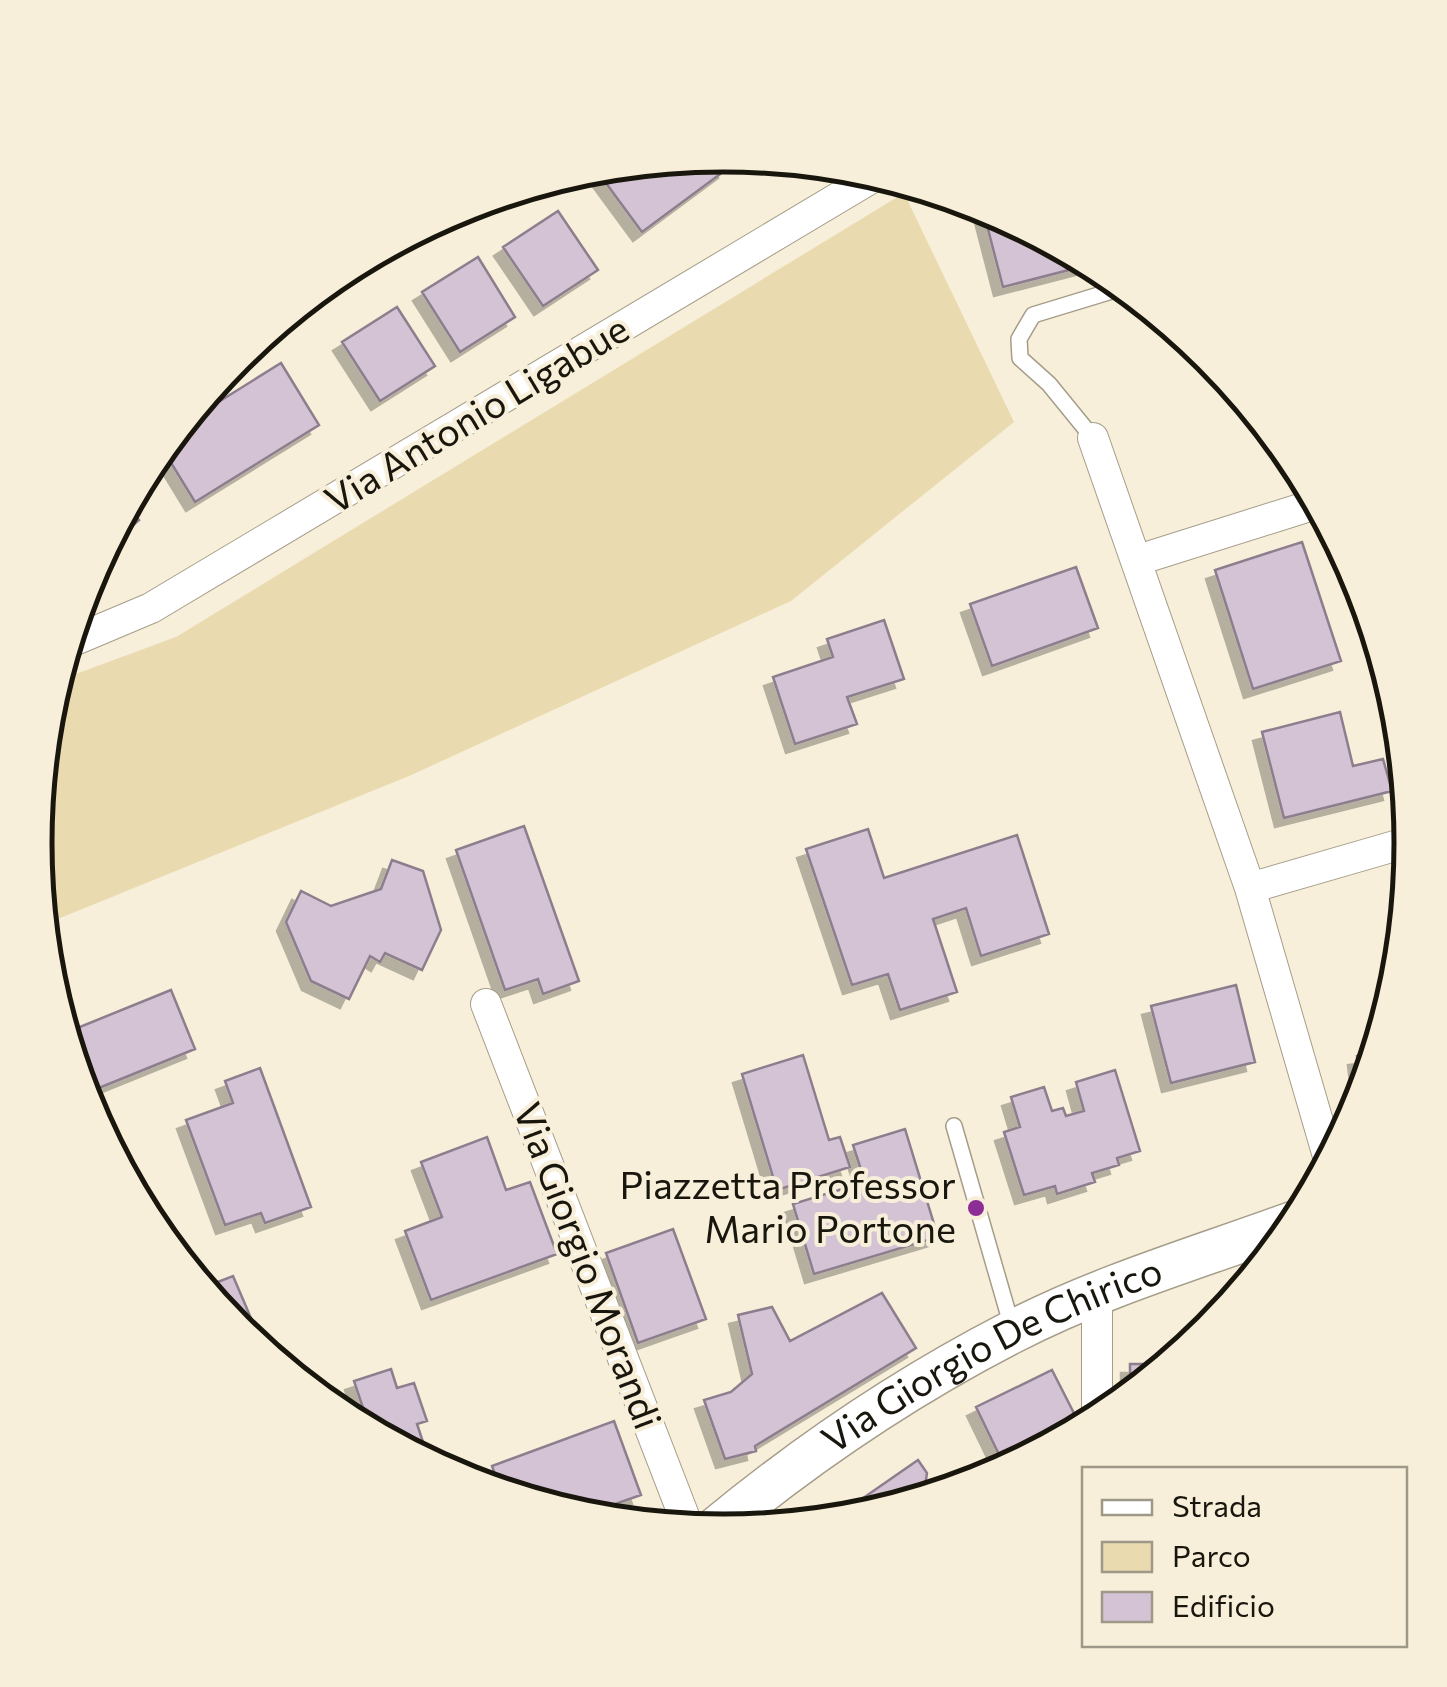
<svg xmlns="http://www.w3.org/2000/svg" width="1447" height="1687" viewBox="0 0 1447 1687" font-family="Commissioner,sans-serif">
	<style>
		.green { fill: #e9dab0 }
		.building { fill: #d4c3d5; stroke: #8d7e8e; stroke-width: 2.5; filter: url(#shadow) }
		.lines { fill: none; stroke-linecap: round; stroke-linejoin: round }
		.service-casing { stroke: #a59d89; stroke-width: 18 }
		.minor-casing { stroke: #a59d89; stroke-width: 32 }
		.secondary-casing { stroke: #a59d89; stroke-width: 45 }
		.service { stroke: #fff; stroke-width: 15 }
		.minor { stroke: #fff; stroke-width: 30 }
		.secondary { stroke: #fff; stroke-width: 42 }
		.poi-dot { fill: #8d2d96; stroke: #f7efd9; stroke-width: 4 }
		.labels { text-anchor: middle; stroke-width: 8; stroke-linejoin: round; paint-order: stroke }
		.street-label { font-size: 38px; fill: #19160e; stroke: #f7efd9 }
		.poi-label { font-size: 38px; fill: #19160e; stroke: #f7efd9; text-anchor: end }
		.rim { fill: none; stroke: #19160e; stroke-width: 5 }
	</style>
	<defs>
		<filter id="shadow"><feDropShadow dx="-9" dy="9" stdDeviation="0" flood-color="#0004"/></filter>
	</defs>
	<rect width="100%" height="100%" fill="#f7efd9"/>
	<path class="green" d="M904,193L1014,422L791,601L409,776L43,925L35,843L48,709L57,681L176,637Z"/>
	<path class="building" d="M718,156L727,169L642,232L600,175L612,166Z
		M982,206L988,208L1092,264L1003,287Z
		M558,211L598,270L543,306L503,247Z
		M478,257L515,317L460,352L422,292Z
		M397,307L435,366L380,401L342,342Z
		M281,363L319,425L195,502L162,448L180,426Z
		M127,506L139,520L103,551Z
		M1302,542L1341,661L1253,689L1215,570Z
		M1076,567L1098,628L992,666L970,604Z
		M884,620L904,679L847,697L857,724L795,744L773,677L833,657L827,639Z
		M1340,712L1353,766L1383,759L1392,791L1284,818L1262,732Z
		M524,826L579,981L543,994L538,979L505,990L456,850Z
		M868,829L884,878L1017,835L1049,934L981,956L966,908L933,919L957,992L900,1010L888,974L852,985L806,849Z
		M392,860L423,871L441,930L422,970L385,953L380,962L370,956L349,999L311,981L286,922L301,891L331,906L381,889Z
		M1236,985L1255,1062L1171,1083L1151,1006Z
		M171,990L195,1049L84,1094L65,1033Z
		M1376,1054L1362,1100L1357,1056Z
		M803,1055L829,1140L840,1137L850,1167L777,1190L742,1074Z
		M260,1068L311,1207L265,1223L261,1213L225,1225L186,1120L233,1103L225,1081Z
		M1115,1070L1140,1151L1117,1158L1119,1165L1092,1173L1095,1182L1057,1194L1055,1186L1024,1195L1004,1132L1020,1127L1011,1097L1044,1087L1052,1111L1063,1108L1066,1116L1084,1111L1076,1082Z
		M905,1129L938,1237L814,1274L793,1204L865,1182L853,1145Z
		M487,1137L506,1190L530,1182L557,1254L431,1300L405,1231L442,1217L421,1162Z
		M673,1229L706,1319L638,1343L606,1253Z
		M233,1276L262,1344L257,1347L236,1330L202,1288Z
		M882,1293L916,1348L755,1446L756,1451L725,1459L704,1400L731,1392L752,1374L738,1315L772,1307L790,1341Z
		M1130,1364H1169L1130,1396Z
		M391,1369L397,1388L414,1383L427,1421L417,1424L430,1463L371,1432L354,1381Z
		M1052,1370L1082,1429L1005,1467L976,1407Z
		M614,1421L641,1495L581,1516L501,1492L492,1466Z
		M918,1460L927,1473L923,1499L866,1516L856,1503Z
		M856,1503L866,1516L832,1521Z"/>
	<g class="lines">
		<g class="service-casing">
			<path id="service" d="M1093,438L1049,384L1020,358L1019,339L1033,315L1125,287
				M954,1126L1012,1327"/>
		</g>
		<g class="minor-casing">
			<path id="minor" d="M1093,438L1250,888L1330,1163
				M1138,560L1319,503
				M68,643L151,608L878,174
				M1250,888L1412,841
				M486,1004L689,1529
				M1097,1421V1294"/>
		</g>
		<g class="secondary-casing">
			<g id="secondary">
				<path id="s1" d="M713,1531C806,1454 905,1387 1012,1332C1103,1285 1203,1256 1298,1221"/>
			</g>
		</g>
		<use href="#service" class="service"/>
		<use href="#minor" class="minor"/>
		<use href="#secondary" class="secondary"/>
	</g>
	<circle class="poi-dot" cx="976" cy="1208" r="10"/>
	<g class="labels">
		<g class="street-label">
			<text transform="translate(477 415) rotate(-31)" y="13">Via Antonio Ligabue</text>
			<text transform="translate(587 1266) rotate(69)" y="13">Via Giorgio Morandi</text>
			<text dy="13" stroke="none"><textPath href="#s1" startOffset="332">Via Giorgio De Chirico</textPath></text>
		</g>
		<g class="poi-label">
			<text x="956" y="1199">Piazzetta Professor<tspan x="956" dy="44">Mario Portone</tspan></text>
		</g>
	</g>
	<path d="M0 0H1447V1687H0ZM52 843a671 671 0 1 1 1342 0a671 671 0 1 1-1342 0Z" fill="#f7efd9" fill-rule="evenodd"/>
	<path class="rim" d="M52 843a671 671 0 1 1 1342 0a671 671 0 1 1-1342 0Z"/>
	<rect x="1082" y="1467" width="325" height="180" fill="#f7efd9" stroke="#9e9888" stroke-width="2.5"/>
	<rect x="1102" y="1500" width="50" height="15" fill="#ffffff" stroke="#9e9888" stroke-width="2.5"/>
	<text x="1172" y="1517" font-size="30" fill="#19160e">Strada</text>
	<rect x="1102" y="1542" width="50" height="30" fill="#e9dab0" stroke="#9e9888" stroke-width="2.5"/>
	<text x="1172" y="1567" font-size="30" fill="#19160e">Parco</text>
	<rect x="1102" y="1592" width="50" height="30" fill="#d4c3d5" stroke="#9e9888" stroke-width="2.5"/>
	<text x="1172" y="1617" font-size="30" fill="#19160e">Edificio</text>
</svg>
